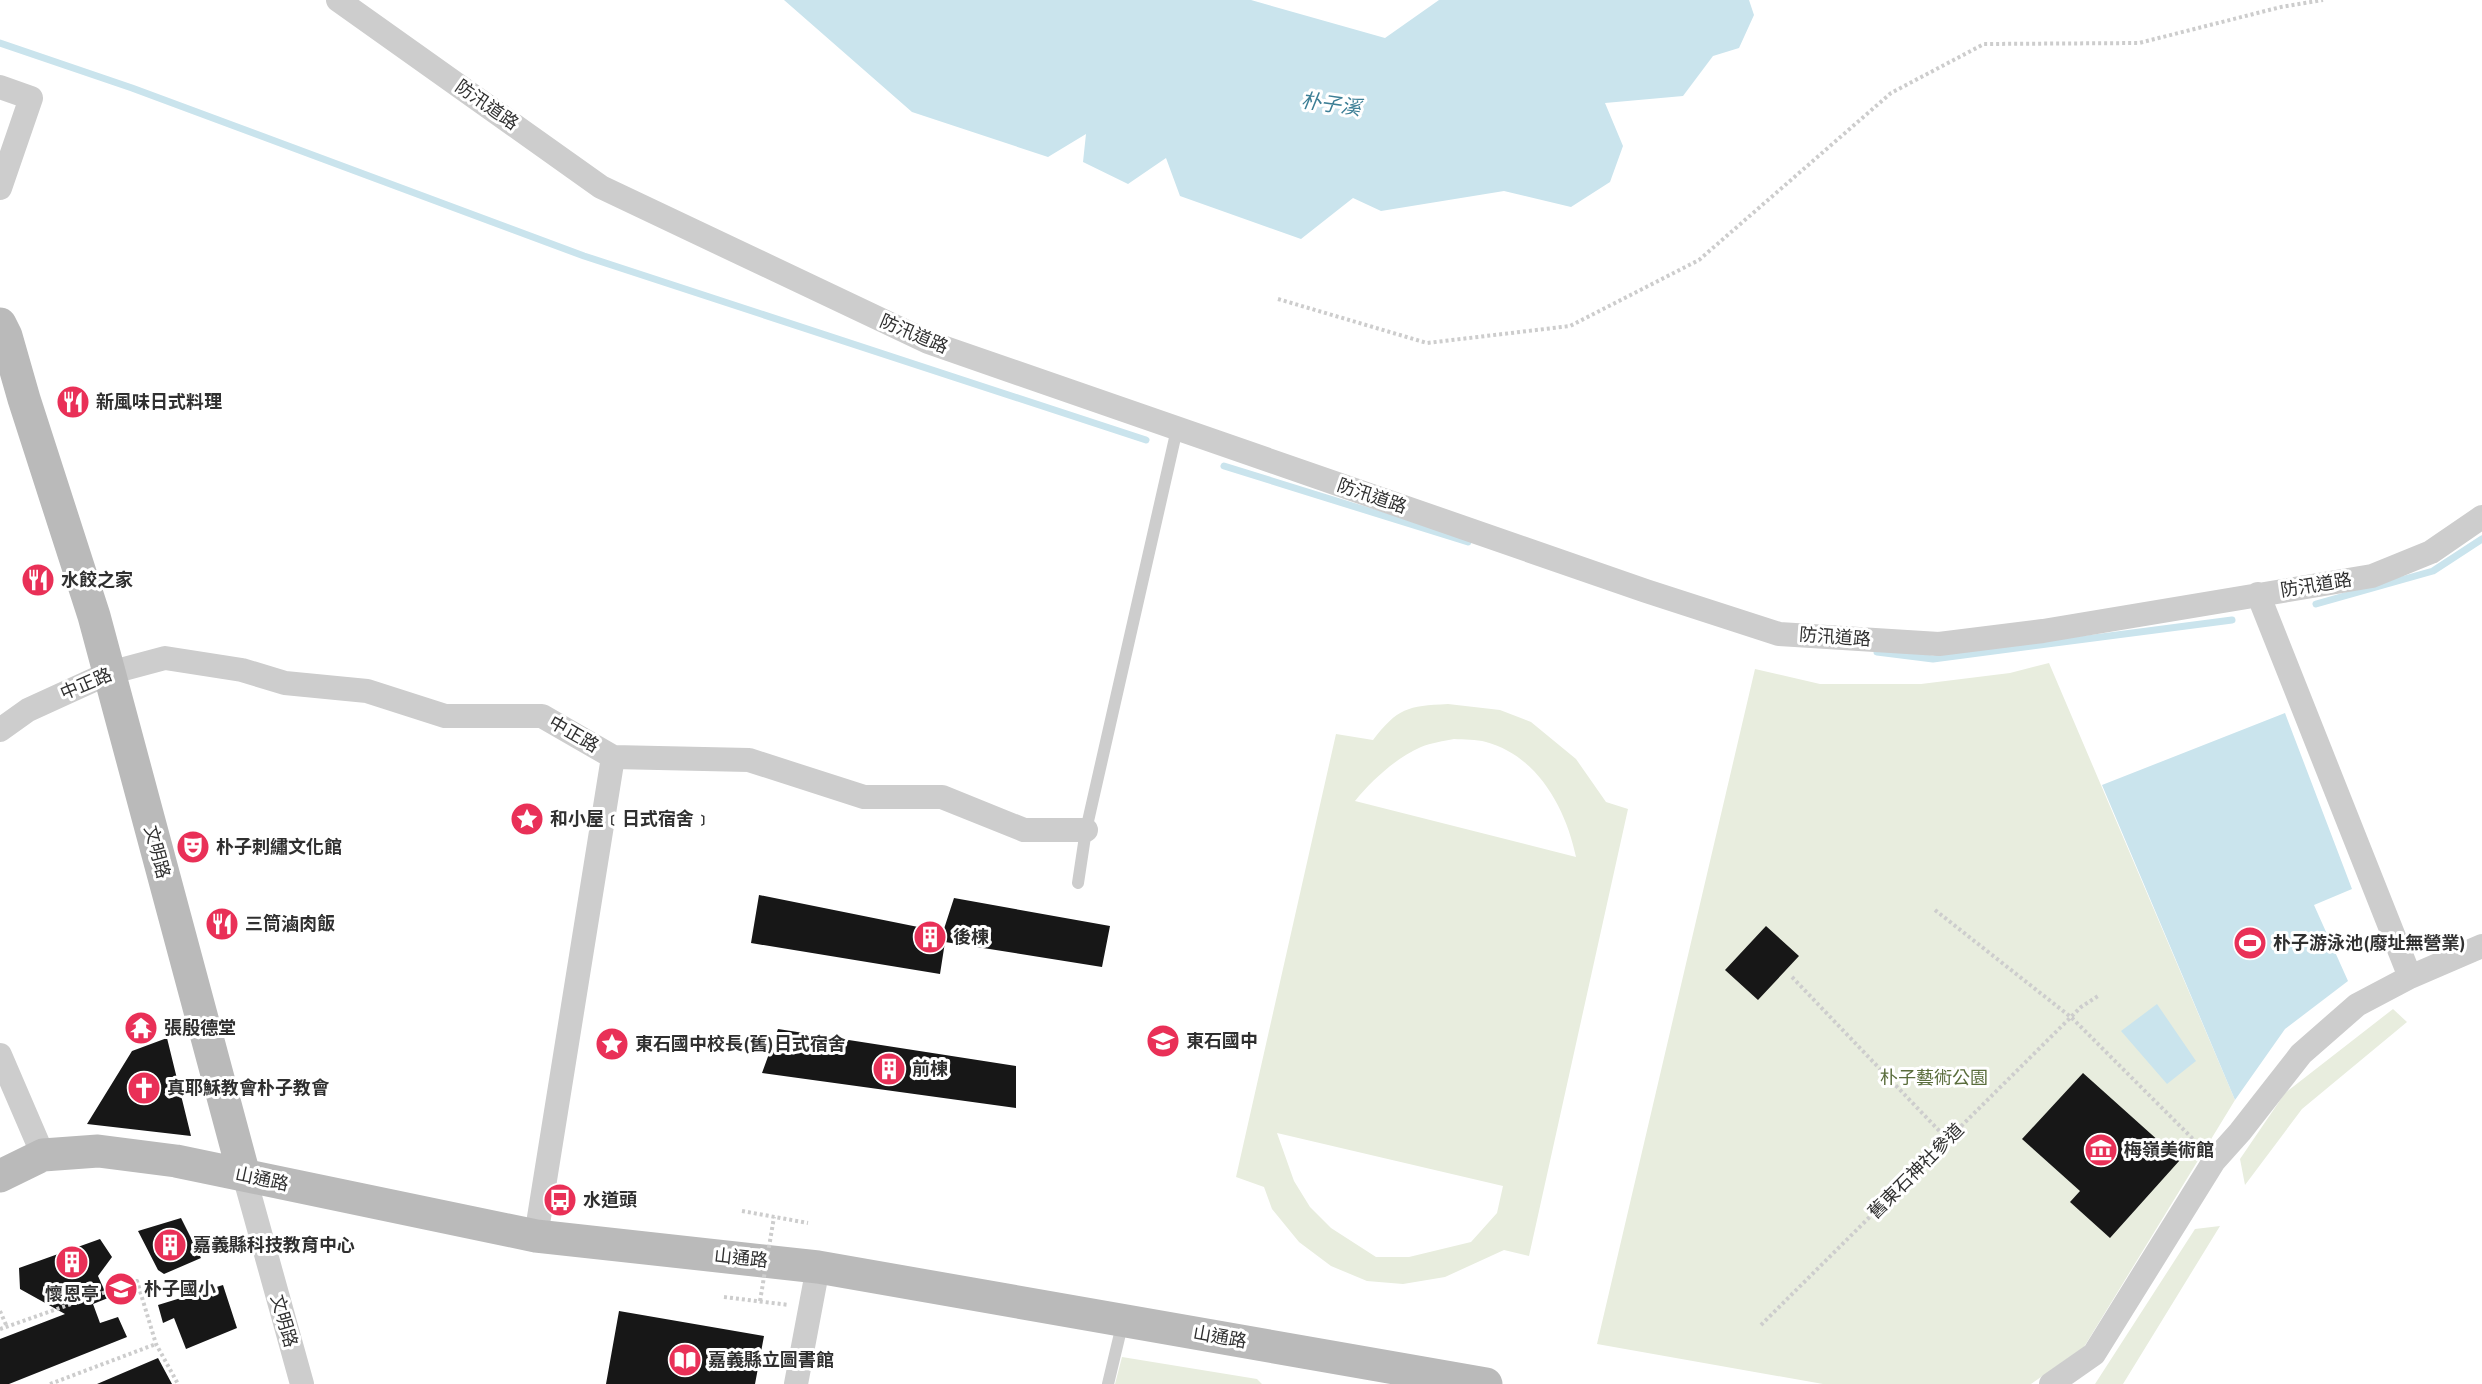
<svg xmlns="http://www.w3.org/2000/svg" width="2482" height="1384" viewBox="0 0 2482 1384" font-family="'Nunito Sans','Noto Sans TC',sans-serif">
	<style>
		.green { fill: #e8edde; fill-rule: evenodd }
		.water { fill: #cae4ed }
		.lines { fill: none; stroke-linecap: round; stroke-linejoin: round }
		.stream { stroke: #cae4ed; stroke-width: 7 }
		.building { fill: #171717 }
		.path { stroke: #cdcdcd; stroke-width: 4; stroke-dasharray: 3 3; stroke-linecap: butt }
		.lane { stroke: #cdcdcd; stroke-width: 12 }
		.street { stroke: #cdcdcd; stroke-width: 24 }
		.secondary { stroke: #bababa; stroke-width: 33 }
		.path-bridge { stroke: #cdcdcd; stroke-width: 4; stroke-dasharray: 3 3; stroke-linecap: butt }
		.labels { text-anchor: middle; stroke-width: 6; stroke-linejoin: round; paint-order: stroke }
		.street-label { font-size: 18px; fill: #303030; stroke: #fff }
		.poi-label { font-size: 18px; font-weight: bold; fill: #303030; stroke: #fff; text-anchor: start }
		.park-label { font-size: 18px; fill: #5a6d3c; stroke: #fff }
		.water-label { font-size: 20px; font-style: italic; fill: #3c7e95; stroke: #fff }
	</style>
	<rect width="100%" height="100%" fill="#fff"/>
	<path class="green" d="M2049,663L2235,1100L2084,1347L2031,1384H1823L1597,1344L1755,669L1820,684H1921L2010,673Z
		M1448,704L1500,710L1531,722L1576,759L1606,802L1628,809L1529,1256L1504,1250L1445,1277L1403,1284L1367,1281L1331,1266L1299,1242L1272,1209L1264,1187L1236,1177L1336,734L1373,740C1398,708 1407,706 1448,704ZM1454,739C1464,740 1476,739 1486,742C1538,756 1566,809 1576,857L1355,801C1372,780 1396,758 1421,747C1431,743 1444,741 1454,739ZM1277,1133L1503,1186L1497,1213L1471,1242L1409,1257H1376L1331,1228L1310,1207L1294,1181Z
		M2393,1009L2407,1022L2302,1109L2245,1185L2240,1159L2285,1093Z
		M2220,1226L2123,1384H2095L2195,1229Z
		M1122,1357L1257,1379L1262,1384H1115Z"/>
	<path class="water" d="M784,0H1251L1385,38L1439,0H1749L1754,15L1739,48L1713,56L1683,96L1605,103L1623,146L1610,182L1571,207L1504,191L1381,211L1353,198L1301,239L1180,196L1166,158L1128,184L1083,162L1086,134L1048,157L912,112Z
		M2285,713L2352,889L2314,905L2348,981L2285,1029L2235,1100L2102,785Z
		M2157,1004L2196,1061L2167,1084L2121,1031Z"/>
	<g class="lines">
		<path class="stream" d="M0,43L132,88L584,256L1146,440
			M1224,466L1468,542
			M2316,604L2433,571L2482,539
			M1877,652L1933,659L2232,620"/>
	</g>
	<path class="building" d="M759,895L943,932L954,898L1110,926L1102,967L945,942L940,974L751,943Z
		M1766,926L1799,956L1758,1000L1725,970Z
		M778,1029L1016,1066V1108L762,1073Z
		M167,1038L191,1136L87,1124L132,1051Z
		M2083,1073L2180,1160L2110,1238L2070,1202L2080,1191L2022,1139Z
		M181,1218L201,1258L164,1274L158,1270L138,1231Z
		M100,1239L112,1257L98,1276L108,1298L93,1304L100,1323L118,1317L127,1337L9,1384H0V1339L65,1314L20,1289L19,1268Z
		M223,1285L237,1328L186,1349L174,1318L163,1323L158,1305Z
		M619,1311L764,1336L755,1384H606Z
		M158,1358L172,1384H97Z"/>
	<g class="lines">
		<path class="path" d="M1278,299L1427,343L1570,326L1699,260L1891,93L1984,44L2139,43L2281,7L2323,0
			M1935,910L2072,1018L2199,1145
			M1792,977L1948,1140
			M742,1211L808,1223
			M724,1297L789,1305
			M0,1311L7,1327
			M1761,1325L2081,1007L2098,996
			M0,1329L137,1281L156,1344L178,1384
			M50,1384L156,1344"/>
		<path class="lane" d="M1078,883L1086,830L1177,429
			M1108,1384L1123,1321"/>
		<path class="street" d="M338,0L601,187L928,342L1646,591L1779,634L1939,644L2043,631L2372,576L2431,552L2482,517
			M0,87L31,98L0,188
			M0,730L28,710L109,673L165,658L242,670L285,683L367,691L445,716H542L613,757L749,760L864,797H942L1024,830H1086
			M2410,977L2482,946
			M0,1055L43,1155
			M244,1175L302,1384
			M536,1236L613,757
			M796,1384L818,1267
			M2051,1384L2094,1354L2214,1161L2240,1132L2301,1054L2357,1005L2410,977L2258,594"/>
		<path class="secondary" d="M0,324L6,336L24,399L94,616L244,1175
			M0,1176L43,1155L98,1151L176,1161L536,1236L818,1267L1486,1384"/>
		<path class="path-bridge" d="M760,1301L774,1217"/>
	</g>
	<defs>
		<g id="restaurant-disc" transform="scale(1.725)"><circle r="9.5" fill="#e93057" stroke="#fff"/><path d="M-5-6h1v4h1v-4h1v4h1v-4h1v5L-1.5 .5V6h-2V.5L-5-1ZM5-6V6H3V1.5H1.5Q1.5-4 5-6Z" fill="#fff"/></g>
		<g id="sight-disc" transform="scale(1.725)"><circle r="9.5" fill="#e93057" stroke="#fff"/><path d="M0-6L1.8-2.2L6-1.7L2.9 1.2L3.7 5.4L0 3.3L-3.7 5.4L-2.9 1.2L-6-1.7L-1.8-2.2Z" fill="#fff"/></g>
		<g id="theatre-disc" transform="scale(1.725)"><circle r="9.5" fill="#e93057" stroke="#fff"/><path d="M-5-5.5Q0-4 5-5.5V0Q5 5 0 6Q-5 5-5 0ZM-3.3-2.5H-1v1.5H-3.3ZM1-2.5H3.3v1.5H1ZM-2.8 1Q0 5.5 2.8 1Z" fill="#fff"/></g>
		<g id="building-disc" transform="scale(1.725)"><circle r="9.5" fill="#e93057" stroke="#fff"/><path d="M-4-6H4V6H1V3H-1V6H-4ZM-2.5-4.3h1.7v1.8h-1.7ZM.8-4.3h1.7v1.8H.8ZM-2.5-1h1.7V.8h-1.7ZM.8-1h1.7V.8H.8Z" fill="#fff"/></g>
		<g id="stadium-disc" transform="scale(1.725)"><circle r="9.5" fill="#e93057" stroke="#fff"/><path d="M0-5a6.5 5 0 1 0 0 10a6.5 5 0 1 0 0-10ZM-3.5-1.8h7v3.6h-7Z" fill="#fff"/></g>
		<g id="temple-disc" transform="scale(1.725)"><circle r="9.5" fill="#e93057" stroke="#fff"/><path d="M0-6L5-2H3V0L6.5 2.5H4V6H1.5V3h-3V6H-4V2.5H-6.5L-3 0V-2H-5Z" fill="#fff"/></g>
		<g id="school-disc" transform="scale(1.725)"><circle r="9.5" fill="#e93057" stroke="#fff"/><path d="M0-5L7-2L0 1L-7-2ZM-4 1L0 2.5L4 1V4Q0 6-4 4Z" fill="#fff"/></g>
		<g id="church-disc" transform="scale(1.725)"><circle r="9.5" fill="#e93057" stroke="#fff"/><path d="M-1.2-6h2.4v3.5h3.3v2.4h-3.3V6h-2.4V-.1h-3.3v-2.4h3.3Z" fill="#fff"/></g>
		<g id="museum-disc" transform="scale(1.725)"><circle r="9.5" fill="#e93057" stroke="#fff"/><path d="M0-6L6-3V-2H-6V-3ZM-5-1h2V3h-2ZM-1-1h2V3h-2ZM3-1h2V3H3ZM-6 4H6V6H-6Z" fill="#fff"/></g>
		<g id="bus-disc" transform="scale(1.725)"><circle r="9.5" fill="#e93057" stroke="#fff"/><path d="M-5-6H5V4H4V6H2V4H-2V6H-4V4H-5ZM-3.5-4V0h7V-4ZM-3.5 1.2v1.5H-2V1.2ZM2 1.2v1.5H3.5V1.2Z" fill="#fff"/></g>
		<g id="library-disc" transform="scale(1.725)"><circle r="9.5" fill="#e93057" stroke="#fff"/><path d="M-6-4Q-3-5.5-.7-3.5V5Q-3 3-6 4ZM6-4Q3-5.5 .7-3.5V5Q3 3 6 4Z" fill="#fff"/></g>
	</defs>
	<g fill-rule="evenodd">
		<use href="#restaurant-disc" x="73" y="402"/>
		<use href="#restaurant-disc" x="38" y="580"/>
		<use href="#sight-disc" x="527" y="819"/>
		<use href="#theatre-disc" x="193" y="847"/>
		<use href="#restaurant-disc" x="222" y="924"/>
		<use href="#building-disc" x="930" y="937"/>
		<use href="#stadium-disc" x="2250" y="943"/>
		<use href="#temple-disc" x="141" y="1028"/>
		<use href="#school-disc" x="1163" y="1041"/>
		<use href="#sight-disc" x="612" y="1044"/>
		<use href="#building-disc" x="889" y="1069"/>
		<use href="#church-disc" x="144" y="1088"/>
		<use href="#museum-disc" x="2101" y="1150"/>
		<use href="#bus-disc" x="560" y="1200"/>
		<use href="#building-disc" x="170" y="1245"/>
		<use href="#building-disc" x="72" y="1262"/>
		<use href="#school-disc" x="121" y="1289"/>
		<use href="#library-disc" x="685" y="1360"/>
	</g>
	<g class="labels">
		<g class="street-label">
			<text transform="translate(487 105) rotate(35)" y="6">防汛道路</text>
			<text transform="translate(914 334) rotate(23)" y="6">防汛道路</text>
			<text transform="translate(1372 496) rotate(19)" y="6">防汛道路</text>
			<text transform="translate(2316 585) rotate(-9)" y="6">防汛道路</text>
			<text transform="translate(1835 637) rotate(4)" y="6">防汛道路</text>
			<text transform="translate(86 684) rotate(-23)" y="6">中正路</text>
			<text transform="translate(574 734) rotate(30)" y="6">中正路</text>
			<text transform="translate(157 852) rotate(75)" y="6">文明路</text>
			<text transform="translate(1916 1171) rotate(-45)" y="6">舊東石神社參道</text>
			<text transform="translate(262 1179) rotate(12)" y="6">山通路</text>
			<text transform="translate(741 1258) rotate(6)" y="6">山通路</text>
			<text transform="translate(284 1321) rotate(74)" y="6">文明路</text>
			<text transform="translate(1220 1337) rotate(10)" y="6">山通路</text>
		</g>
		<g class="poi-label">
			<text x="96" y="408">新風味日式料理</text>
			<text x="61" y="586">水餃之家</text>
			<text x="550" y="825">和小屋﹝日式宿舍﹞</text>
			<text x="216" y="853">朴子刺繡文化館</text>
			<text x="245" y="930">三筒滷肉飯</text>
			<text x="953" y="943">後棟</text>
			<text x="2273" y="949">朴子游泳池(廢址無營業)</text>
			<text x="164" y="1034">張殷德堂</text>
			<text x="1186" y="1047">東石國中</text>
			<text x="635" y="1050">東石國中校長(舊)日式宿舍</text>
			<text x="912" y="1075">前棟</text>
			<text x="167" y="1094">真耶穌教會朴子教會</text>
			<text x="2124" y="1156">梅嶺美術館</text>
			<text x="583" y="1206">水道頭</text>
			<text x="193" y="1251">嘉義縣科技教育中心</text>
			<text x="144" y="1295">朴子國小</text>
			<text x="72" y="1300" text-anchor="middle">懷恩亭</text>
			<text x="708" y="1366">嘉義縣立圖書館</text>
		</g>
		<g class="park-label">
			<text x="1934" y="1084">朴子藝術公園</text>
		</g>
		<g class="water-label">
			<text transform="translate(1331 104) rotate(8)" y="7">朴子溪</text>
		</g>
	</g>
</svg>
